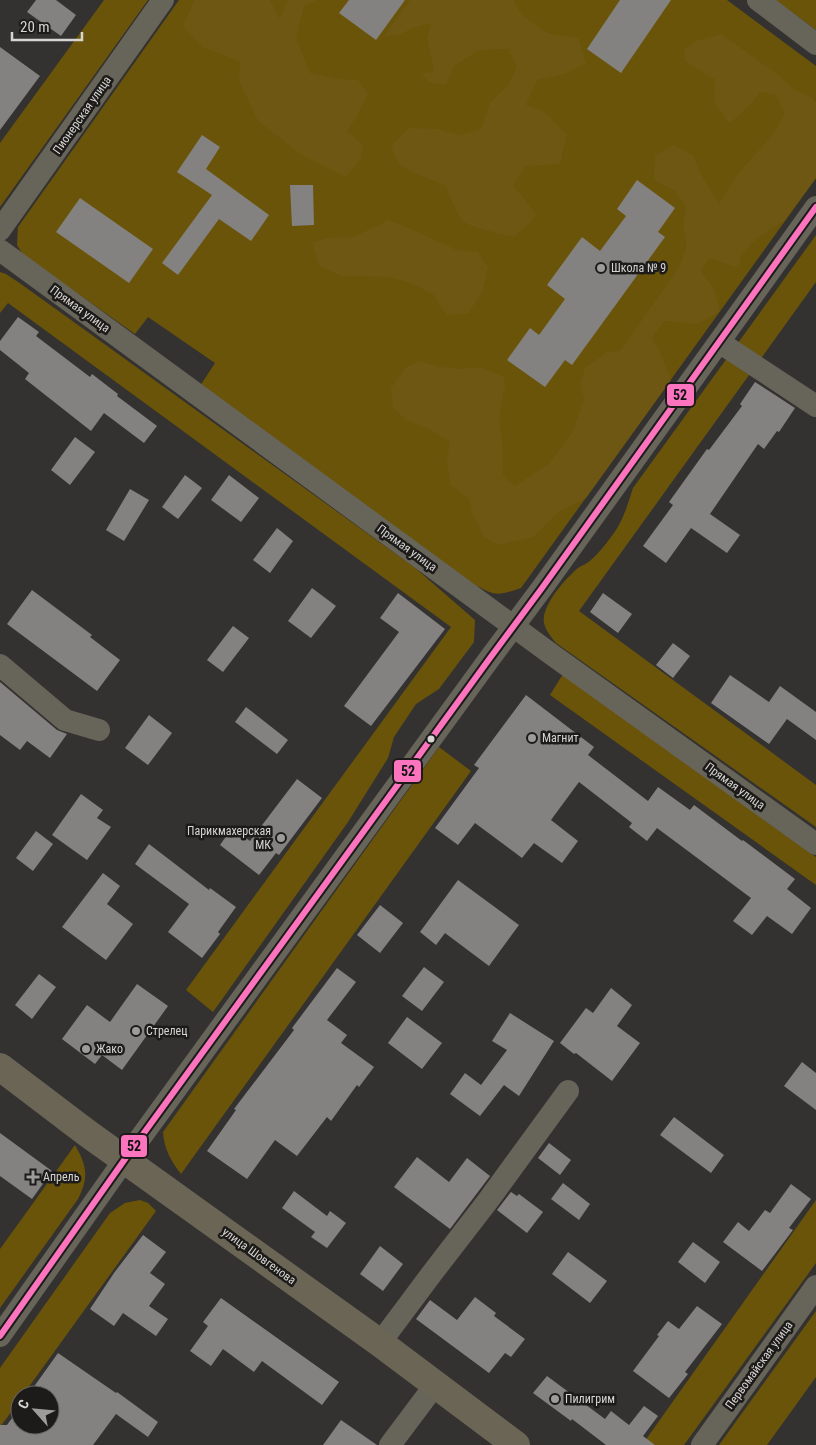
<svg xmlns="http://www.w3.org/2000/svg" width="816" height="1445" viewBox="0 0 816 1445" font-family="'Roboto Condensed',sans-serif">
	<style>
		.green { fill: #6a5409 }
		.forest { fill: #6d5713 }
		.building { fill: #838280 }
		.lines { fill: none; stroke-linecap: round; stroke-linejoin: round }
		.minor { stroke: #67645a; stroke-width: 22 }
		.major { stroke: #6a6555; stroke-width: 28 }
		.bus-1-casing { stroke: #1c1b19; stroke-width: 10 }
		.bus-1 { stroke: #fc73be; stroke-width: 6 }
		.poi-dot { fill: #9d9c99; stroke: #1c1b19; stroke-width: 2 }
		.bus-dot { fill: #d6d5d1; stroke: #1c1b19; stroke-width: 2 }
		.labels { text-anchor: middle; stroke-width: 5; stroke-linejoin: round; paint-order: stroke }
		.street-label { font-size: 12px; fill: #d6d5d1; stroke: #1c1b19 }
		.poi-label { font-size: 12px; fill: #d6d5d1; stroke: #1c1b19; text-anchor: start }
		.line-badge { stroke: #1c1b19; stroke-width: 2 }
		.pale-badge-label { font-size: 14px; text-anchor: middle; font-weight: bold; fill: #111 }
	</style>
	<rect width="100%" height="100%" fill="#343230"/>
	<path class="green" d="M104,0H148L0,207V143Z
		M179,0H727L816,66V178L521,588C498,596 495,596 475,585L198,389L215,363L148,317L135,334L23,255L17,245L18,227Z
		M775,0H816V30Z
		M816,235V282L579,611L816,785V827L556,643C551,637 546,631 544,623C541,606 565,579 578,568C582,565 587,564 591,560C598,554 605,545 611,537C623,522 627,506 633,488Z
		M0,272L6,274L21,284L414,567L475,620L474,642L439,689L416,704L394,737L388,758L348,822L213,1012L186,990L451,627L8,303L0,313Z
		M563,674L816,857V885L550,695Z
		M439,747L471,771L181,1174C171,1161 164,1149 163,1132Z
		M75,1145C87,1166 89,1177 78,1199L0,1308V1249Z
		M140,1200L148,1203L156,1211L23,1395H20V1400L0,1427V1368L110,1213L125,1203Z
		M816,1200V1263L684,1445H642Z
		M816,1311V1377L767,1445H719Z"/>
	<path class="forest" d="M194,0H270L280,19L288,0H317L304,6L296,38L310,73L339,79L358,80L368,94L357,116L347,131L363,145L361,159L346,177L302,155L258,121L239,81L240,61L204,48L183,27Z
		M410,0H514C515,11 539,29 549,33C558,36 569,36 578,38L586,63L564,74L537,80L526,105L544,111L567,135L560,164L526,166L513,186L523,197L536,215L531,222L514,237C502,234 472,228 464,222C457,216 450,196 446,186C434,180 404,171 397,161C395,156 393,151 391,146L409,128L437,129L460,135L481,129L490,103L509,84L517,66L508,49L479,50L454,66L446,85L431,83L421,73L434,72L427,38L431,23L416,27L398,35L384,36Z
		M721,34L776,73L795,90L813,98L816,103V178L785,220L755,240L741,255L739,268L709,258L701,271L714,289L720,311L707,319L697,324L664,321L652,338L663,358L671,380L586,498L558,512L533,537L498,545L484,537L472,512L470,500L450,484L447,459L450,442L429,429L408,421L393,408L391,388L406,367L420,361L441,367L459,369L481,367L504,377L505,386L499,417L502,439L503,476L515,486L548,464L572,433L584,399L580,383L585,368L607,352L620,351L680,266L687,243L683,227L686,206L674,190L654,180L655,156L673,145L693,155L704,180L719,203L737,175L774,133L785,113L776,95L761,92L746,109L729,124L714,101L715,80L685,61L684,49L696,41Z
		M388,220L409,228L457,250L478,252L488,268L482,293L468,313L447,315L433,294L411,283L389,277L341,276L319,266L312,243L327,238L352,237L373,228Z"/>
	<path class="building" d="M36,0H56L76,15L61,36L27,12Z
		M349,0H405L376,40L339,13Z
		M620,0H671L621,73L587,49Z
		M0,47L40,76L0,130Z
		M202,135L220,147L206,169L269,215L251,241L219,219L178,275L162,263L212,195L177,172Z
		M637,180L675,208L658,232L665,237L572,365L565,360L545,387L507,360L530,328L539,335L565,299L547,285L582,237L600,251L626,216L617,209Z
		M290,185H313L314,225L292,226Z
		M80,198L153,249L129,283L56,232Z
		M18,317L39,332L36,336L90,377L92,374L118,394L117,396L157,426L144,443L104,413L91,431L25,379L29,373L0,350V341Z
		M755,382L795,408L779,432L777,431L764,449L758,444L710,514L740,535L727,553L691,528L666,563L643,546L673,505L669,502L707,449L709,450L742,406L740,404Z
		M75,437L95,452L70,485L51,470Z
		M185,475L202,488L178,519L162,507Z
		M229,475L259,498L241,522L211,500Z
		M130,489L149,500L124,541L106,530Z
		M277,528L293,541L270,573L253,560Z
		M312,588L336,606L311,638L288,621Z
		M32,590L92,635L90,637L120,660L97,691L7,624Z
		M398,593L445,629L371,726L344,706L399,632L380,618Z
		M603,593L632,614L618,633L590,612Z
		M233,626L249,638L223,672L207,660Z
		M673,643L690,656L673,678L656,665Z
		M730,675L769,702L780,686L816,712V740L787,719L769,744L711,703Z
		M0,682L57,730L67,734L50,758L27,741L20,750L0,735Z
		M526,695L594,747L588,755L648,801L658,787L690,810L694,805L742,841L743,840L795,879L787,889L811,908L792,934L767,916L752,935L733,921L751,898L657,828L647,841L629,827L632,823L579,782L551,820L578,841L562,863L534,843L522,858L475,823L458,845L435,828L479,768L474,765Z
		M246,707L288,740L277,754L235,722Z
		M149,715L172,733L148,765L125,748Z
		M297,779L322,798L279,855L276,853L259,875L220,845L232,828L250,841Z
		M81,794L103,810L97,818L111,827L87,860L52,835Z
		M36,831L53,844L33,871L16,858Z
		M149,844L209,890L210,888L236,907L218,932L220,934L202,958L168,932L189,904L135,864Z
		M103,873L120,886L107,904L133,924L106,960L62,927Z
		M458,880L519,925L489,966L445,933L436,945L420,932Z
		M380,905L403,923L380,953L357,935Z
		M424,967L444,982L422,1011L402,996Z
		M337,968L356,982L327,1020L347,1035L341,1043L374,1067L359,1087L357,1085L331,1121L327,1117L297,1156L275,1140L247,1179L207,1151L236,1110L234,1109L294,1030L292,1028Z
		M39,974L56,987L32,1019L15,1005Z
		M137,984L168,1006L122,1070L102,1055L95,1064L62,1039L87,1005L110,1022Z
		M611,988L632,1005L617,1026L640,1043L612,1081L576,1053L574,1054L560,1043L586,1008L593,1013Z
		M510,1013L554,1041L519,1096L504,1085L480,1116L450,1094L465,1073L481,1085L507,1050L492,1041Z
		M407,1017L442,1043L422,1069L388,1043Z
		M802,1062L816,1073V1110L784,1086Z
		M674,1117L724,1155L711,1173L660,1135Z
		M0,1133L52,1171L32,1199L0,1176Z
		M549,1143L571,1160L560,1175L538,1158Z
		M417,1157L449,1182L467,1158L490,1176L450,1229L394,1187Z
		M563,1183L590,1204L579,1220L551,1199Z
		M791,1184L811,1199L789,1228L793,1230L762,1271L723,1242L738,1222L749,1231L765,1210L770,1213Z
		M294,1191L327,1216L330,1211L346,1223L327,1248L311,1237L315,1232L282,1208Z
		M511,1192L517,1196L519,1194L543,1212L527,1233L497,1210Z
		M143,1235L166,1252L150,1273L165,1284L149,1306L168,1319L156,1336L123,1313L114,1326L90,1309L114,1273Z
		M693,1242L720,1262L705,1283L678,1262Z
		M380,1246L403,1264L383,1291L360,1274Z
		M568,1252L607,1281L590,1303L552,1274Z
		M475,1297L496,1313L494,1316L525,1339L511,1357L505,1353L489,1373L416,1319L430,1300L457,1320Z
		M221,1298L339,1382L322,1405L262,1361L254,1372L223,1349L211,1366L190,1351L208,1326L203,1322Z
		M697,1306L722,1324L685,1372L688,1374L669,1398L633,1371L659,1336L657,1335L668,1321L679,1329Z
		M58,1353L116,1393L117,1392L158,1422L148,1437L116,1414L93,1445H0V1425H7L20,1407V1425H50V1395H28Z
		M547,1376L605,1419L611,1411L629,1425L644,1406L658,1416L643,1436L655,1445H606L572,1419L571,1421L533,1393Z
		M341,1420L377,1445H323Z"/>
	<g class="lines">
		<path class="minor" d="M758,0L816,44
			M0,230L163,0
			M0,250L551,654L816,844
			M719,342L816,406
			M0,665L65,720L99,730
			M0,1336L125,1159L490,658L542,588L816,207
			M380,1343L433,1272L487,1202L568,1091
			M390,1445L435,1385
			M702,1445L816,1286"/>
		<path class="major" d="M0,1067L87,1133L380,1343L516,1445"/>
		<g class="bus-1-casing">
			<path id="bus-1" d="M0,1336L125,1159L490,658L542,588L816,207"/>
		</g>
		<use href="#bus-1" class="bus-1"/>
	</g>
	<g class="poi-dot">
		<circle cx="601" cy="268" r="5"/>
		<circle cx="532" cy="738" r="5"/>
		<circle cx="281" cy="838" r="5"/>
		<circle cx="136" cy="1031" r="5"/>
		<circle cx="86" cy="1049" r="5"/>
		<path d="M30.5 1169.5h5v5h5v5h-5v5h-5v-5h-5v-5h5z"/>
		<circle cx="555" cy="1399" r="5"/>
	</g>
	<circle class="bus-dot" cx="431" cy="739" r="4.5"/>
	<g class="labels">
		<g class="street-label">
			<text transform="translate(82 115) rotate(-55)" y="4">Пионерская улица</text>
			<text transform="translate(80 309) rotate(36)" y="4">Прямая улица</text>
			<text transform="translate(407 548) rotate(36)" y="4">Прямая улица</text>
			<text transform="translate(735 786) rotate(36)" y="4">Прямая улица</text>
			<text transform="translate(259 1256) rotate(36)" y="4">улица Шовгенова</text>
			<text transform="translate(759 1365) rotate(-54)" y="4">Первомайская улица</text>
		</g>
		<g class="poi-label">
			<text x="611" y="272">Школа № 9</text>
			<text x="542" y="742">Магнит</text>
			<text x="271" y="835" text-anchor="end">Парикмахерская<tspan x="271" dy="14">МК</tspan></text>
			<text x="146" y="1035">Стрелец</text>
			<text x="96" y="1053">Жако</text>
			<text x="43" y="1181">Апрель</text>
			<text x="565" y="1403">Пилигрим</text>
		</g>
	</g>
	<g class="line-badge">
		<rect x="666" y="383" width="29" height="24" rx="5" fill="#fc73be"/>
		<rect x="393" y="759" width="29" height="24" rx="5" fill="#fc73be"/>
		<rect x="120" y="1134" width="28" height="24" rx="5" fill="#fc73be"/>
	</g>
	<g class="pale-badge-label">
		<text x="680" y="400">52</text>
		<text x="408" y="776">52</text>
		<text x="134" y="1151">52</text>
	</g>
	<g transform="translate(35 1410) rotate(297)"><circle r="24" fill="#1c1b19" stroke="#666563"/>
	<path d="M0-4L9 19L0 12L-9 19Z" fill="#9d9c99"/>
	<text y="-8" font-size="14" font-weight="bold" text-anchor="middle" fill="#d6d5d1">С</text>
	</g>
	<path d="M12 32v8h70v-8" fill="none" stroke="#d6d5d1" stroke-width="2.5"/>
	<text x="20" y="32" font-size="15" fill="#d6d5d1" stroke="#1c1b19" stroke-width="4" paint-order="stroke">20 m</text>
</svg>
